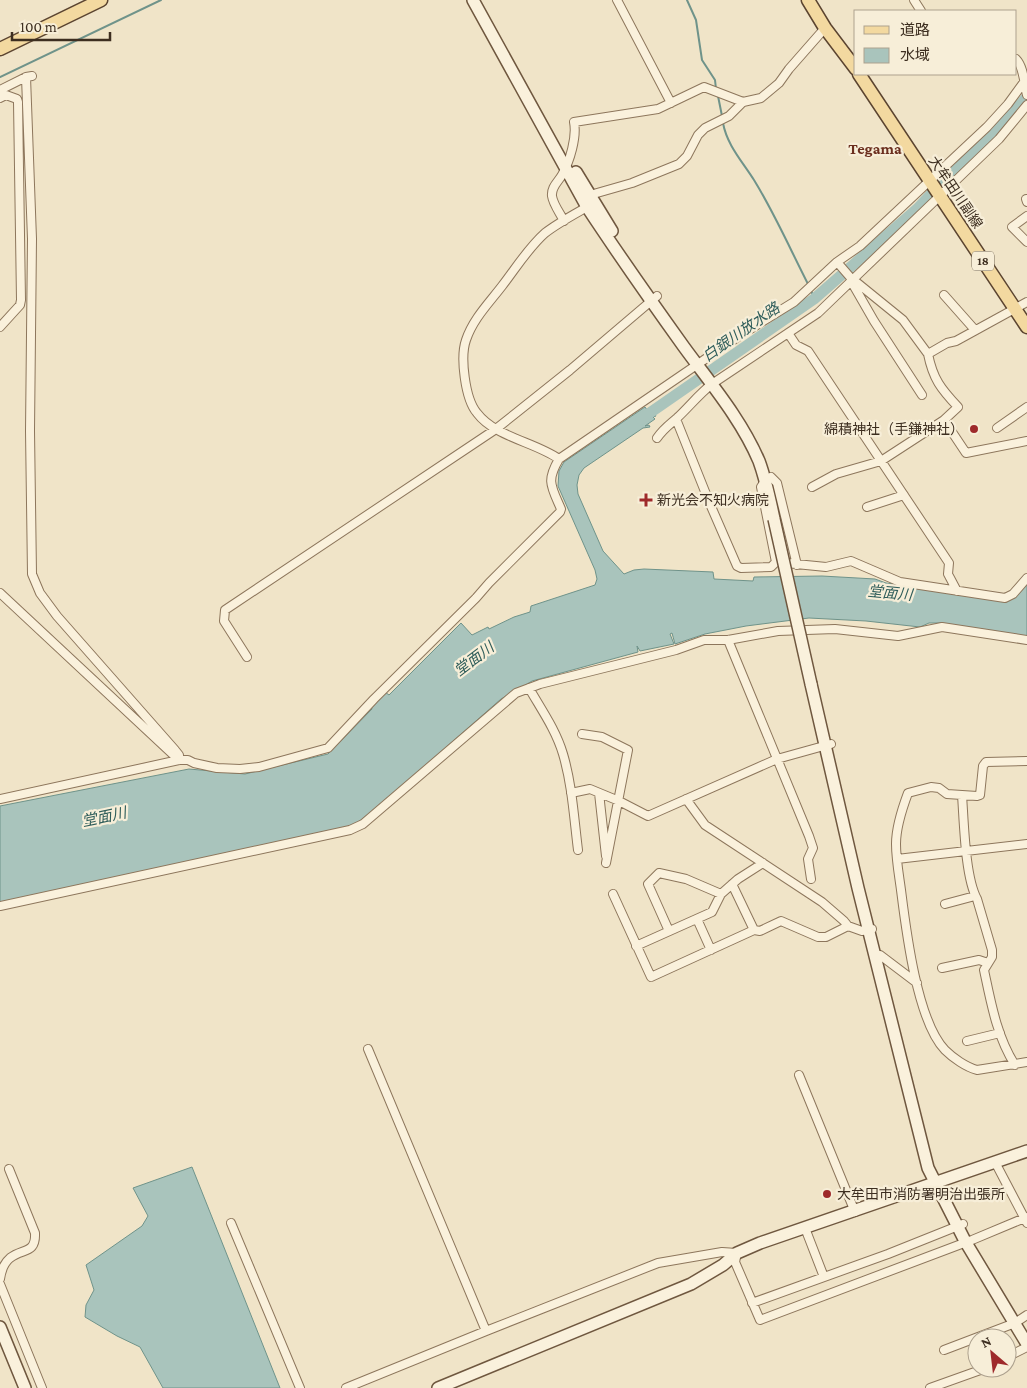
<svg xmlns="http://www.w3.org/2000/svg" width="1027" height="1388" viewBox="0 0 1027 1388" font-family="'Crimson Pro','Noto Sans JP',serif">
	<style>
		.water { fill: #a9c4bc; stroke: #6f938a }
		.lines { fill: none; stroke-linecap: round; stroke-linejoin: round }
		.stream { stroke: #6f938a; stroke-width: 2 }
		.river { stroke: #a9c4bc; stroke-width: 11 }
		.street-casing { stroke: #8d765c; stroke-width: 10 }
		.secondary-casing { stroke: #6f573f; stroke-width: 14 }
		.primary-casing { stroke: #5b4430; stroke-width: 15 }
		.street { stroke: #faf1dc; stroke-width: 8 }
		.secondary { stroke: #faf1dc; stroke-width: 11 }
		.primary { stroke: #f3d9a0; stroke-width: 12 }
		.secondary-bridge-casing { stroke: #6f573f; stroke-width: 14; stroke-linecap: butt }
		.secondary-bridge { stroke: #faf1dc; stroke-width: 11 }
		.poi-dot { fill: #9e2a2b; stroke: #f7eed8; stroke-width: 2 }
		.labels { text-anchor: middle; stroke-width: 4.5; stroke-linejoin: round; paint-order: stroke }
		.shield { fill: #f7eed8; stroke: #756857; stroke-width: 1 }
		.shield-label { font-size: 12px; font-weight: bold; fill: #3d2e20 }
		.street-label { font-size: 14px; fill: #3d2e20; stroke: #f7eed8 }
		.poi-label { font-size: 14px; fill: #3d2e20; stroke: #f7eed8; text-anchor: start }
		.water-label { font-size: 15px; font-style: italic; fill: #2f5d5a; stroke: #f7eed8 }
		.quarter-label { font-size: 16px; font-weight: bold; fill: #6b2e1e; stroke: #f7eed8 }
	</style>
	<rect width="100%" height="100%" fill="#f0e4c8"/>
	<path class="water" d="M645,407L648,411L651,408L656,416L653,417L655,419L645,426L649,425L650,427L643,428L584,468L579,475L577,485L578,494L603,551L624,574L634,570L644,569L713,572L714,579L753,581L754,577L822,576L875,579L886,583L945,590L1007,601L1014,597L1027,581V638L941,623H929L920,627L866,621L809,618L746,626L705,634L675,644L672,633L670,634L674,644L640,651L637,646L638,652L532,681C523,687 512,692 501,699L378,807L353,826L0,904V806L189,769L245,774L328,754L372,709L371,706L385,692L389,695L461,623L472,635L488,627L489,629L514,617L530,612L531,606L595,585L597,579L595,570L558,486L559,471L564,462Z
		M192,1167L280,1388H163L140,1347L117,1336L85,1317L86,1305L94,1290L86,1265L142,1226L148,1216L133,1188Z"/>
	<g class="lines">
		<path class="stream" d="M687,0L696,20L702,60L715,80L716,89
			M0,77L161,0
			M718,96L722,116
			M723,123C727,145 742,161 754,180C775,214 791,251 809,286
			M811,290L814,299"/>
		<path class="river" d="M641,419L814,299L917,209L952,172L993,135L1027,97"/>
		<g class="street-casing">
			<path id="street" d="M617,0L671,103
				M914,0L921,11
				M1016,59C1024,67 1024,84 1027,95
				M26,77L32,239L30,431L32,574L40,593L57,616L175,750L179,755V760
				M0,90L26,77L32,76
				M0,98L6,95L17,99L18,102L21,300L20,305L0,327
				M1026,199L1027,202
				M1027,216L1012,227L1027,242
				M564,221C560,213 553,204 552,196C551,187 558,182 562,175C570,161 577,137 574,122L658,109L704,87L743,102
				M837,262L850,277L903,320L928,354L947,343L956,341L1027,302
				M851,281L874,321L922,395
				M944,295L975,330
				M788,333L796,345L808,351L949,563L948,574L957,591
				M928,354C933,379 941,389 958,407L944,420L966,453L1027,441
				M676,419L710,504L737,566L741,568L771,567L776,562L826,567L851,561L900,582L1005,598L1013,594L1027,578
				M997,428L1027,407
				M657,438C663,429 669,425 677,418C689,407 699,394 712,384L818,313L999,139L1027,105
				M559,459C535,442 495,437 477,413C465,399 460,357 466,340C473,319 489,303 502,286C516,268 528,248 545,233C558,223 573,215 587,207L590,195L632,183L679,164L687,156L698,135L705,128L729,116L743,102L761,98L779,83L789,69L825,28
				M771,477L777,483L797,565
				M763,484L761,487L776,562
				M812,487L836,474L881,461L944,420
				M867,507L904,495
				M0,593L179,760
				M728,640L809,836L813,848L808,859L811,879
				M247,657L224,621L225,610L496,429L570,370L657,296
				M529,688C541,709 556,730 563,754C572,784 574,818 578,850
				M582,734L602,737L628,750L606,863
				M1027,761L986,762L983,766L980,795L977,796L947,794L939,788L931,787L908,793C902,809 896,827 896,844C896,859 899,875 901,890C906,930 917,1021 945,1050C953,1058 966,1067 977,1070L1027,1062
				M571,793L590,789L619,801L648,816L777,759L831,744
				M599,793L606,856
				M962,795C964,822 965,877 977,899L992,950V957L984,970C991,1003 997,1037 1015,1065
				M0,799L179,760H188L194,763L217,768L240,769L259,767L328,748L374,699L476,598L489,583L560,512L561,509C551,486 546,481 559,459L739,336L794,302L837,262L860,246L987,127L1008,104L1027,78
				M686,799L705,825L822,902L844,921L848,926L862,931L872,929
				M897,859L1027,844
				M732,884L754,930
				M613,894L651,977L754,930L760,931L781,921L818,937H826L848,926
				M945,904L975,896
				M0,906L350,830L363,824L516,693L540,684L676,650L704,640H728L778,631L835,629L898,636L942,627L1027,640
				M697,919L711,950
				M669,931L648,884L659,873L686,879L721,894
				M636,946L712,912L721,894L738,879L763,863
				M875,956L880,955L917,983
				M942,968L979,960L988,963
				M967,1041L1000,1033
				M368,1049L486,1331
				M799,1075L855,1212
				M995,1162L1027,1223
				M231,1223L300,1388
				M805,1228L824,1277
				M0,1279C1,1272 4,1263 10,1258C23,1248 36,1254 35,1233L9,1169
				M0,1284L42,1388
				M752,1303L888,1254L963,1224
				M944,1350L1015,1323L1027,1315
				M1007,1357L1027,1347
				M346,1388L486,1331L658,1263L722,1252L737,1253L735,1262L760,1320L972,1240L1027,1217
				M930,1388L986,1368"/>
		</g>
		<g class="secondary-casing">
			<path id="secondary" d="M473,0L587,207C618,254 651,301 684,347C711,384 741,419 759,461C766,480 770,500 774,519
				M576,172L612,231
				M811,684L858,888L928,1168L965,1241L1027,1344
				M0,1327L25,1388
				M438,1388L691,1284L723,1265L737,1253L760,1243L1027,1151"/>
		</g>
		<g class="primary-casing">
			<path id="primary" d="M808,0L825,28L856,69
				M0,49L101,0
				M859,74L1027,327"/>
		</g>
		<use href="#street" class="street"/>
		<use href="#secondary" class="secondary"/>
		<use href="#primary" class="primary"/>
		<g class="secondary-bridge-casing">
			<path id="secondary-bridge" d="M774,519L811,684"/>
		</g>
		<use href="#secondary-bridge" class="secondary-bridge"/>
	</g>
	<g class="poi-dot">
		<circle cx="974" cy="429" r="5"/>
		<path d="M643.5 492.5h5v5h5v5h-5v5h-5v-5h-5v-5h5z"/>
		<circle cx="827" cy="1194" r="5"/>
	</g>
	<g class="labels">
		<rect class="shield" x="972" y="251.5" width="22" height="19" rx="4"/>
		<g class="shield-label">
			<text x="983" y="265">18</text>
		</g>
		<g class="street-label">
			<text transform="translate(956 192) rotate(56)" y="5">大牟田川副線</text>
		</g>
		<g class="poi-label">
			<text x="964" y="434" text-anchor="end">綿積神社（手鎌神社）</text>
			<text x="657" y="505">新光会不知火病院</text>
			<text x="837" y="1199">大牟田市消防署明治出張所</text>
		</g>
		<g class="water-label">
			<text transform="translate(741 332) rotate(-35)" y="5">白銀川放水路</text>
			<text transform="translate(890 593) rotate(5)" y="5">堂面川</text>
			<text transform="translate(474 659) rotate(-37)" y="5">堂面川</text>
			<text transform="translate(104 817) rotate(-12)" y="5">堂面川</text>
		</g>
		<g class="quarter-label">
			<text x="875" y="154">Tegama</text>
		</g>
	</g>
	<rect x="854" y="10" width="162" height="65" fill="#f7eed8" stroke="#ada18e"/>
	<rect x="864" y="26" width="25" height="8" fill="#f3d9a0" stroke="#ada18e"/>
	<text x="900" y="35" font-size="15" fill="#3d2e20">道路</text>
	<rect x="864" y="48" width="25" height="15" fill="#a9c4bc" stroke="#ada18e"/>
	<text x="900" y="60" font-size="15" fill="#3d2e20">水域</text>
	<g transform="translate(992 1353) rotate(332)"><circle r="24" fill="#f7eed8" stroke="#ada18e"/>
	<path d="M0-4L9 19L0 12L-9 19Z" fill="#9e2a2b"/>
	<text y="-8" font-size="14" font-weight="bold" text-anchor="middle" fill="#3d2e20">N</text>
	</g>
	<path d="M12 32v8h98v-8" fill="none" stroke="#3d2e20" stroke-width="2.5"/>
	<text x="20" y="32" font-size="15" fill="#3d2e20" stroke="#f7eed8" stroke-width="4" paint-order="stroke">100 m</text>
</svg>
